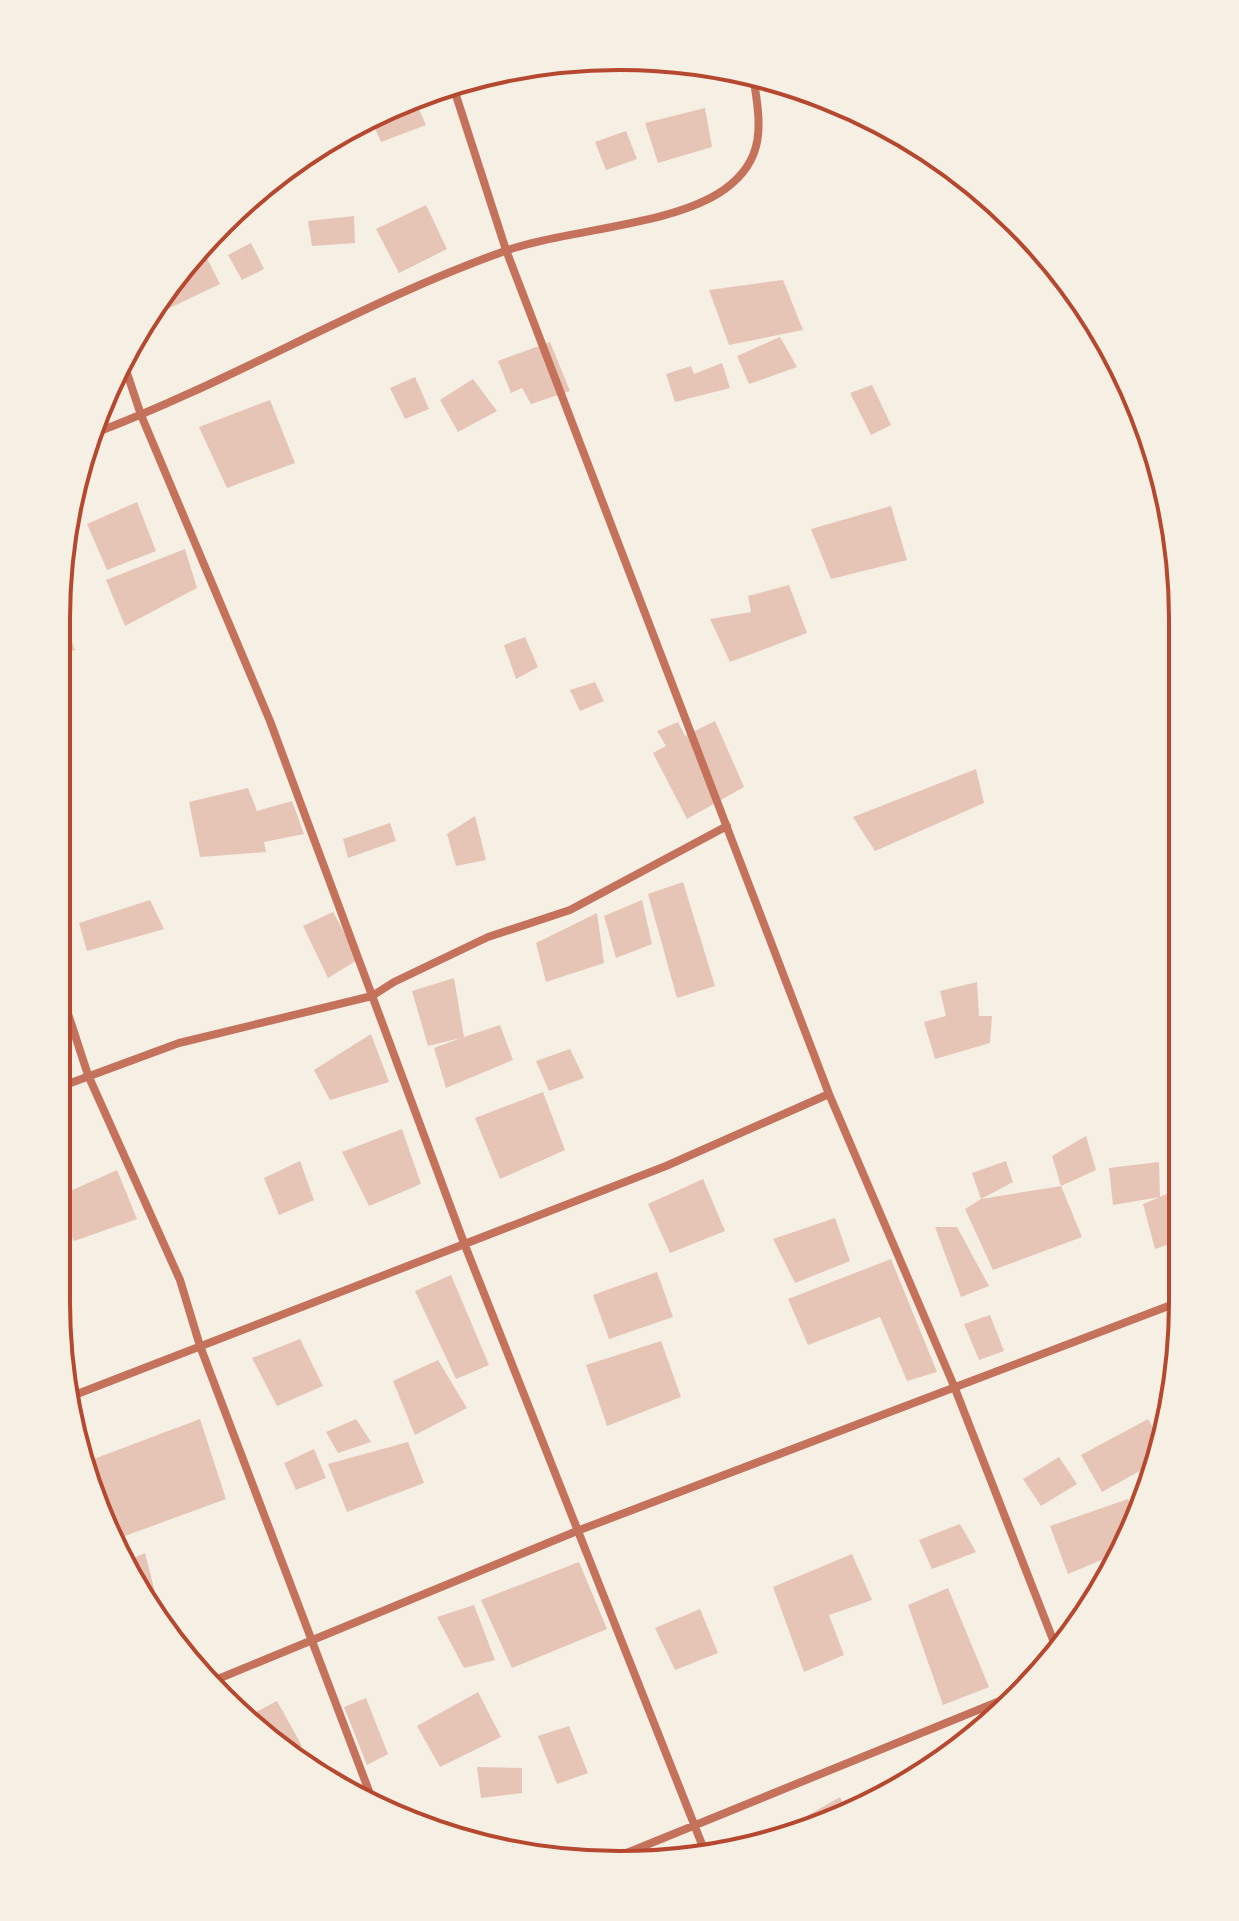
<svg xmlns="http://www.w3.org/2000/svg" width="1239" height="1921" viewBox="0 0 1239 1921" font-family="Cabin,sans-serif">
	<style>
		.building { fill: #e6c5b7 }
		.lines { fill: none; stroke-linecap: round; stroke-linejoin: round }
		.minor { stroke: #c5725c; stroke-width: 8 }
		.rim { fill: none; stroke: #b5482f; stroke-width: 4 }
	</style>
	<rect width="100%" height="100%" fill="#f6efe4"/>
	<path class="building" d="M582,57L596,58L563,70L559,61Z
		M414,98L426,125L381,142L369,115Z
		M705,108L712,147L658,163L645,123Z
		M626,131L637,159L606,170L595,142Z
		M426,205L447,249L399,273L376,229Z
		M354,216L355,243L312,246L308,221Z
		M251,243L264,269L242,280L228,255Z
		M201,247L220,284L159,313L156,307L194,250Z
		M783,280L803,330L729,345L709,290Z
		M780,337L797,367L749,384L737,356Z
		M550,342L570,391L531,404L522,388L511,393L498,361Z
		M722,363L730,388L675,402L666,374L691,366L694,374Z
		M415,377L429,409L405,419L390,388Z
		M473,379L497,411L458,432L440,400Z
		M872,385L891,425L871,435L850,393Z
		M270,400L295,463L227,488L199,427Z
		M137,502L156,551L107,570L87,524Z
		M891,506L907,560L831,579L811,529Z
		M185,549L197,588L125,626L106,580Z
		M789,585L807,633L730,662L710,619L751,612L748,596Z
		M60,607L75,650L60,655Z
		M525,637L538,667L516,679L504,645Z
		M595,682L604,701L580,711L570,690Z
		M715,721L744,787L687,819L653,753L666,746L657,731L678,722L685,736Z
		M976,769L984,803L875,851L853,817Z
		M248,788L257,811L292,801L304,834L264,842L266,852L200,857L189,802Z
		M475,816L486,860L456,866L447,834Z
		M390,823L396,841L348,858L343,839Z
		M683,882L715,986L677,998L648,894Z
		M150,900L164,929L87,951L79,923Z
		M642,900L652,944L616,958L604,916Z
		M333,912L359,959L328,978L303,926Z
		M597,913L604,963L546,982L536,943Z
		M454,978L464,1037L500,1025L513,1060L446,1088L434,1048L461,1038L428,1046L412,991Z
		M977,982L979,1016H992L990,1043L935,1059L924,1022L946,1016L940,991Z
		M371,1034L389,1082L330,1100L314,1070Z
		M570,1049L584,1078L549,1091L536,1061Z
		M543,1092L565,1150L500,1179L475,1118Z
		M402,1129L421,1184L369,1206L342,1152Z
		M1086,1136L1096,1170L1061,1186L1052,1156Z
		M300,1161L314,1200L279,1215L264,1178Z
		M1006,1161L1013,1182L981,1199L972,1173Z
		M1159,1162L1160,1197L1113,1205L1109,1168Z
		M117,1170L137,1219L74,1241L57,1205V1197Z
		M703,1179L725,1231L670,1253L648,1204Z
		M1061,1186L1082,1237L993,1270L965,1209L981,1199Z
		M1179,1189V1241L1155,1249L1143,1204Z
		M835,1218L850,1261L795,1283L773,1239Z
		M935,1227H957L989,1286L961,1297Z
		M891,1259L937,1372L907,1381L880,1317L808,1345L788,1299Z
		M657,1272L673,1317L609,1339L593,1295Z
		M451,1275L489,1365L456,1379L415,1291Z
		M990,1315L1004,1351L979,1360L964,1324Z
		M300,1339L323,1386L277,1406L252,1358Z
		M661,1341L681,1397L607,1426L586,1365Z
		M438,1360L467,1408L415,1435L393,1381Z
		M200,1419L226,1499L114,1540L86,1482L83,1463Z
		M356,1419L371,1442L338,1453L326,1432Z
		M1148,1419L1160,1441L1154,1463L1102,1492L1081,1455Z
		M408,1442L424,1483L347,1512L328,1464Z
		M314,1449L326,1478L296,1490L284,1463Z
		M1059,1457L1077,1484L1041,1506L1023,1479Z
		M1128,1499L1138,1520L1118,1553L1068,1574L1050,1526Z
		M960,1524L976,1552L932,1569L919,1540Z
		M145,1553L159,1608L150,1612L125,1562Z
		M852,1554L872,1600L829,1615L844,1655L804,1672L773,1587Z
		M579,1562L607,1629L512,1668L481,1600Z
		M948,1588L989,1687L943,1705L908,1605Z
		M474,1605L495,1660L464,1668L437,1617Z
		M700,1609L718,1653L675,1670L655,1628Z
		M478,1692L501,1737L440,1767L417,1726Z
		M366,1698L388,1754L367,1765L344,1707Z
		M277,1701L302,1746L284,1753L247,1717Z
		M569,1726L588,1773L557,1784L538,1736Z
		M477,1767L522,1768V1793L481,1798Z
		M840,1797L846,1809L809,1826L805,1817Z"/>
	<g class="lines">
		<path class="minor" d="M452,83L506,250L829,1094L954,1386L1057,1650
			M122,358L141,415L270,721L464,1243L705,1852
			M95,433C235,380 364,301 505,251C567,229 674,226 725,189C768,158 760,121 753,75
			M58,983L88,1075L180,1280L200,1346L372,1799
			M57,1088L179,1043L372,996L394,982L488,937L570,910L727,826
			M72,1396L666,1166L829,1094
			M213,1681L577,1531L1179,1302
			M607,1861L1022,1692"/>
	</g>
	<path d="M0 0H1239V1921H0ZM619 70H620A549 549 0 0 1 1169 619V1302A549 549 0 0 1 620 1851H619A549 549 0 0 1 70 1302V619A549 549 0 0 1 619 70Z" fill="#f6efe4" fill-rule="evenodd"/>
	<path class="rim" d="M619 70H620A549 549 0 0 1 1169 619V1302A549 549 0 0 1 620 1851H619A549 549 0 0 1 70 1302V619A549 549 0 0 1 619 70Z"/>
</svg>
